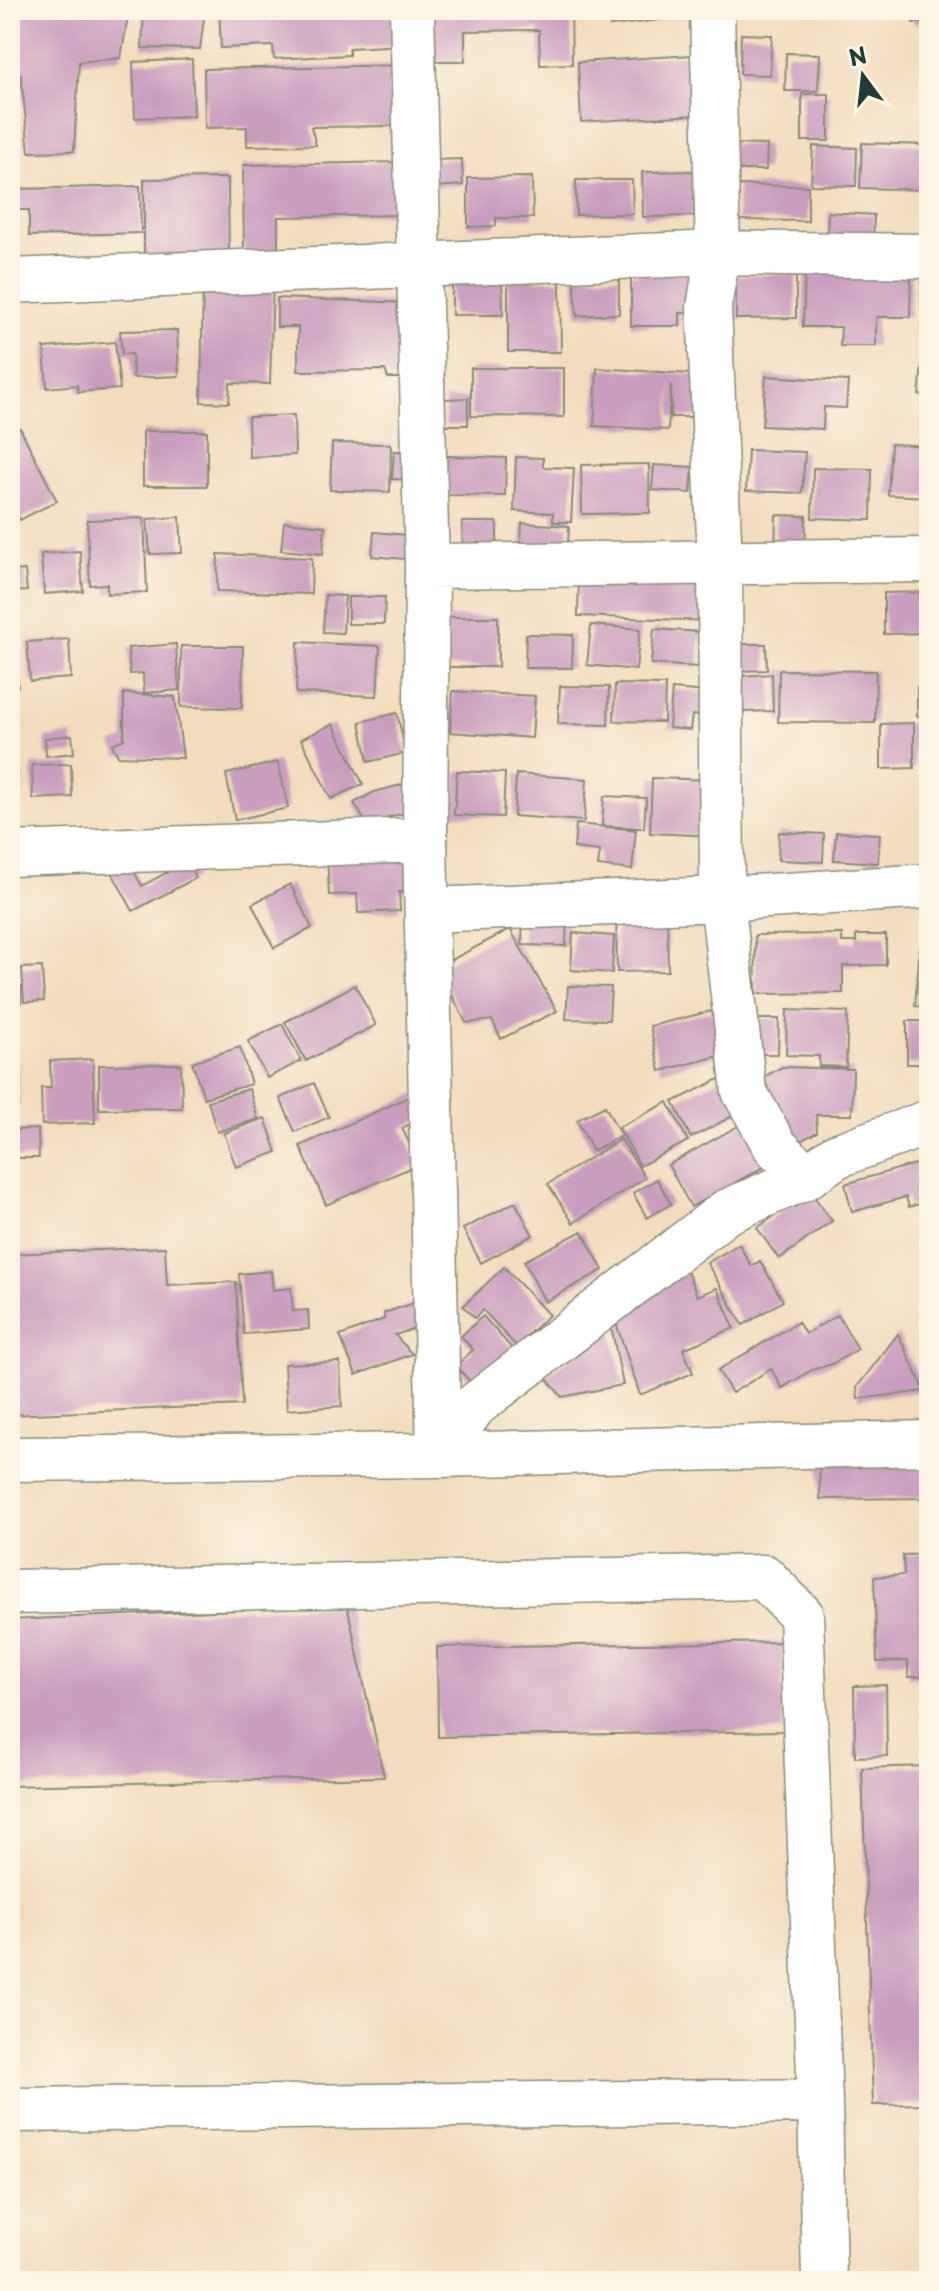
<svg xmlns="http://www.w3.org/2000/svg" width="939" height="2291" viewBox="0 0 939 2291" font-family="'Playpen Sans',sans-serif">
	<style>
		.building { fill: #ca9dbf }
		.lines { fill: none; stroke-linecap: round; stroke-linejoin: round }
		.minor-casing { stroke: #888c78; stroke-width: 47 }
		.minor { stroke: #fff; stroke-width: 44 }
	</style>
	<rect width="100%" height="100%" fill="#fcf5e5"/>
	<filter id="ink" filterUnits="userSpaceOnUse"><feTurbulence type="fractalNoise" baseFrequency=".0125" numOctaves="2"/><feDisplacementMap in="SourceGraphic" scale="16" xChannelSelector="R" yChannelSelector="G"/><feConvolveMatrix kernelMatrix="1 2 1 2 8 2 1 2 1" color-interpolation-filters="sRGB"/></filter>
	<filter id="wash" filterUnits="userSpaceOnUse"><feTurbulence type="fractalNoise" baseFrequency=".006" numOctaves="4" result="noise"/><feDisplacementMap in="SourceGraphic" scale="32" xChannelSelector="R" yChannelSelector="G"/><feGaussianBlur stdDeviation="1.8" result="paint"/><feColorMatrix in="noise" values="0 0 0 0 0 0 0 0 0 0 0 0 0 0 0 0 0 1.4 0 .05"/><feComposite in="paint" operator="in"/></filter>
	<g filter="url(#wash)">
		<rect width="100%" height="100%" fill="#f2dcbd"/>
		<g id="blocks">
			<path class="building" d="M10,10H129L121,58L79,62L74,151L29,152L21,74L10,73Z
				M144,10H205L200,49L142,48Z
				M219,10H403L405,45L349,48V55L274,59L273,46L221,48Z
				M430,10H571L572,64L540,65L539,30L465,31V61H431Z
				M613,10H701L702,15L610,26Z
				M913,10H929V23H913Z
				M741,34L772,35L770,75L740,74Z
				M786,53L820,54L818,91H785Z
				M692,55L696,115L581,122L578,62Z
				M192,59L194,116L135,118L133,62Z
				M407,65V126L311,127L316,145L247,146V127L205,128L204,69Z
				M802,94H829V141H802Z
				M10,101H17V151H10Z
				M862,143L929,145V190L860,188Z
				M731,144L767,145L766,170H731Z
				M813,146L857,148L856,186L811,185Z
				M462,159L463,185L435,187L434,160Z
				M400,162L401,215L278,217V256H244L243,165Z
				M699,171V216L643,217L642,172Z
				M532,177L533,218H496V226L468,227V178Z
				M228,178L229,259L144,260V179Z
				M576,180H632L633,214L576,215Z
				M738,185L808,186V221L737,220Z
				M140,186L141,233L29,236V210H17V189Z
				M828,212L874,215L873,243L827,241Z
				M805,266L911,268L910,317H876V346H840L841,327H803Z
				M922,271H929V310H921Z
				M631,274H702L701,313H680V326H631Z
				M796,274V318L736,319V275Z
				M574,276H619V314L577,316Z
				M452,277H502L503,315H452Z
				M203,280L273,281L270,384L230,383L229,403L201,402Z
				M508,280H560L561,352H508Z
				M277,298L411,303L414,378H388L385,370L298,371V327H277Z
				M177,330L179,376L133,378L132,354H122L120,331Z
				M115,342L120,389L78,392L77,385L47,388L44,348Z
				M924,347L929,348V396L919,395Z
				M471,368H564V417L471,416Z
				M597,368L706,375V417H671V384L668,430L594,426Z
				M766,376L848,381L846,408L824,407L823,429L762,426Z
				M468,398V425H445V399Z
				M294,415L295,455L249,457L248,417Z
				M20,428L57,501L20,520L10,500V433Z
				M143,431H207V486H143Z
				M332,443L391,444L390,492L330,490Z
				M891,444L929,446V497L888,495Z
				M748,450L805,452L802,493L746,491Z
				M394,451L418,452L416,480L392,479Z
				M447,456L506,458L505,496L445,495Z
				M516,457L543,458V467L574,468L571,522H553V513L514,511Z
				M649,464L650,513L582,514L581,465Z
				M654,465L693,467L691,493L652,490Z
				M813,468L872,469L871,520L812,518Z
				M776,515L806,516L805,555L775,554Z
				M180,517L182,553L150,554L147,519Z
				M144,518L147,592L107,594V584L90,585L87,520Z
				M284,522L325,526L323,554L281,550Z
				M462,522H497V550L463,551Z
				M522,523L569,526L567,559L520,557Z
				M374,532L417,536L415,560L372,556Z
				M80,551L83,591L44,594L41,554Z
				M218,554L312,558L311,594L217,591Z
				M25,570L27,591L10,592V571Z
				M579,572L711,577L710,621L578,616Z
				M929,592V633L884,634V593Z
				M325,595L345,596L343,633L323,632Z
				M348,597H385L384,624H348Z
				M447,617H498V667H447Z
				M591,625L640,629L636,670L587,665Z
				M654,629L701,632L698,667L651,664Z
				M526,634L573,635L572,668H525Z
				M10,638H14L18,687L10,688Z
				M69,639L71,678L30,681L27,642Z
				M298,642L380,646L377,696L296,693Z
				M176,644L179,690L144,693L143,673L130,674L128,648Z
				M739,644H766L767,670L740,671Z
				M181,646H243L242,708L181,707Z
				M779,670L876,671L875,723L778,722Z
				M772,674L773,711L742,712L740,676Z
				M615,684L665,685L664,722L614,721Z
				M560,686L609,687L608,725L558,724Z
				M917,687H929V716H917Z
				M672,689L718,693L716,717L692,715L690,730L669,728Z
				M453,691L535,696L532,738L450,732Z
				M124,693L175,697L183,758L118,756L112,744L124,739Z
				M397,713L406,753L368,762L360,722Z
				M914,723V768L881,769V724Z
				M333,724L363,784L331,799L301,739Z
				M72,735L74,753L46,756L45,738Z
				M10,741H15L18,798H10Z
				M278,762L288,808L235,820L226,774Z
				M71,764L72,797L33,799L32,765Z
				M457,771L505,773L503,817L454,815Z
				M516,774L587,779L584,821L514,816Z
				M652,778L717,780L714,836L650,833Z
				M409,783L416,810L389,817L369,828L354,803L374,792Z
				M604,796L646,798L644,828L602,826Z
				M576,824L636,830L632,870L598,866L600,851L574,848Z
				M779,832L824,834L823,862L778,860Z
				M836,832L880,834L878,863L834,860Z
				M416,846L418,891L399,892L400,911L358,913L357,894L329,895L327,851Z
				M188,861L196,878L133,911L111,871L129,862L142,886Z
				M290,884L312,928L274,948L252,904Z
				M523,911L567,912L566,946L522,945Z
				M616,912H667L668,971L617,972Z
				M510,929L557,1011L501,1039L492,1020L466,1023L438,967Z
				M573,933L614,936L612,973L571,970Z
				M842,934V942H856V935H886V965L843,966V993L756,994L755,935Z
				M920,948H929V1007L915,1006Z
				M42,967L44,1001L24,1002L22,968Z
				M355,985L376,1025L306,1061L285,1022Z
				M10,986H21V1003H15V1015H10Z
				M568,986L611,987L609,1020L566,1019Z
				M787,1010L848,1012L846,1067L819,1066V1056L786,1055Z
				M712,1011L723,1055L660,1071L650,1026Z
				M752,1019H779L778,1054H752Z
				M907,1021H929V1064H907Z
				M282,1024L301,1061L267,1078L248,1041Z
				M240,1047L251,1084L204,1098L192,1062Z
				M10,1058H17L19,1105L10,1106Z
				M93,1059L95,1123L42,1125L41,1088H51L50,1061Z
				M181,1064L182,1108L99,1109V1065Z
				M782,1067L853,1069L852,1115H816L817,1132L795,1144L760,1079Z
				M725,1076L742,1111L691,1138L673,1102Z
				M314,1083L329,1117L295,1132L280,1098Z
				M249,1089L258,1119L217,1132L208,1101Z
				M415,1094L425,1117L402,1128L419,1164L326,1205L300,1146Z
				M668,1102L688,1141L640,1166L619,1127Z
				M605,1106L621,1136L593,1151L577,1120Z
				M265,1118L277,1152L236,1167L224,1133Z
				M749,1120L773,1162L691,1207L668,1165Z
				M38,1129L39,1158H10V1130Z
				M621,1139L645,1178L573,1223L548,1184Z
				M929,1160V1201L909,1207L906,1197L852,1212L845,1184Z
				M657,1179L671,1204L647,1218L633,1193Z
				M810,1191L832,1221L779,1259L757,1228Z
				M515,1202L533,1235L481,1263L463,1229Z
				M582,1231L603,1270L545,1302L524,1261Z
				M739,1244L751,1266L760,1261L783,1301L743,1325L707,1263Z
				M165,1247L167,1285L236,1282L242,1405L10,1415V1254Z
				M684,1264L697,1296L717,1288L734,1328L683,1349L693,1373L640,1395L611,1308Z
				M504,1267L549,1315L516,1346L483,1310L475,1318L463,1306Z
				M271,1271L273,1290L291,1288L293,1311L308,1310L309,1329L244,1334L239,1274Z
				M420,1301L428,1324L395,1335L412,1354L356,1375L340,1336L384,1319V1313Z
				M838,1315L858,1349L832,1364L812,1370L782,1388L771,1369L732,1393L718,1370L798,1322L805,1334Z
				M483,1316L515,1352L475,1387L456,1366L473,1350L461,1336Z
				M611,1326L623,1385L562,1397L545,1377Z
				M898,1334L925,1391L858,1399L857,1387Z
				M340,1362L342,1406L287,1410L284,1364Z
				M929,1457V1498L820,1499L819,1458Z
				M929,1554V1676L908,1677V1661L877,1662L874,1577L904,1575L903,1555Z
				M347,1605L384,1777L10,1786V1620Z
				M782,1642L783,1731L438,1737L437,1647Z
				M886,1685L887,1756L855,1757L854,1686Z
				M929,1766V2104L873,2105L862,1768Z"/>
		</g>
	</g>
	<g filter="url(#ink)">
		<use href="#blocks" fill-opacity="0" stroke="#888c78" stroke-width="2"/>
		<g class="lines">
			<g class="minor-casing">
				<path id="minor" d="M412,10L427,566L425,840L439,1455
					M712,10L718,253L709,307L720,562L722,899L744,1091L775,1146L806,1177
					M10,281L718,253L929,256
					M427,566L929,560
					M10,854L425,840
					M427,910L722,899L929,886
					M439,1455L474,1406L726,1212L806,1177L836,1156L929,1122
					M10,1459L439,1455L929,1443
					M10,1592L764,1577L801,1615L820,2101L824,2281
					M10,2110L820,2101"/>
			</g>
			<use href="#minor" class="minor"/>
		</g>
	</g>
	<rect width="939" height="2291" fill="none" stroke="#fcf5e5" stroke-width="40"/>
	<g transform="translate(863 76) rotate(345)" stroke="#fcf5e5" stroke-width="6" paint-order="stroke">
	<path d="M0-6L14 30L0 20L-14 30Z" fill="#1f3d34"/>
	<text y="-12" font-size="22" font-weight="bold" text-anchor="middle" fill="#1f3d34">N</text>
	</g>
</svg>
